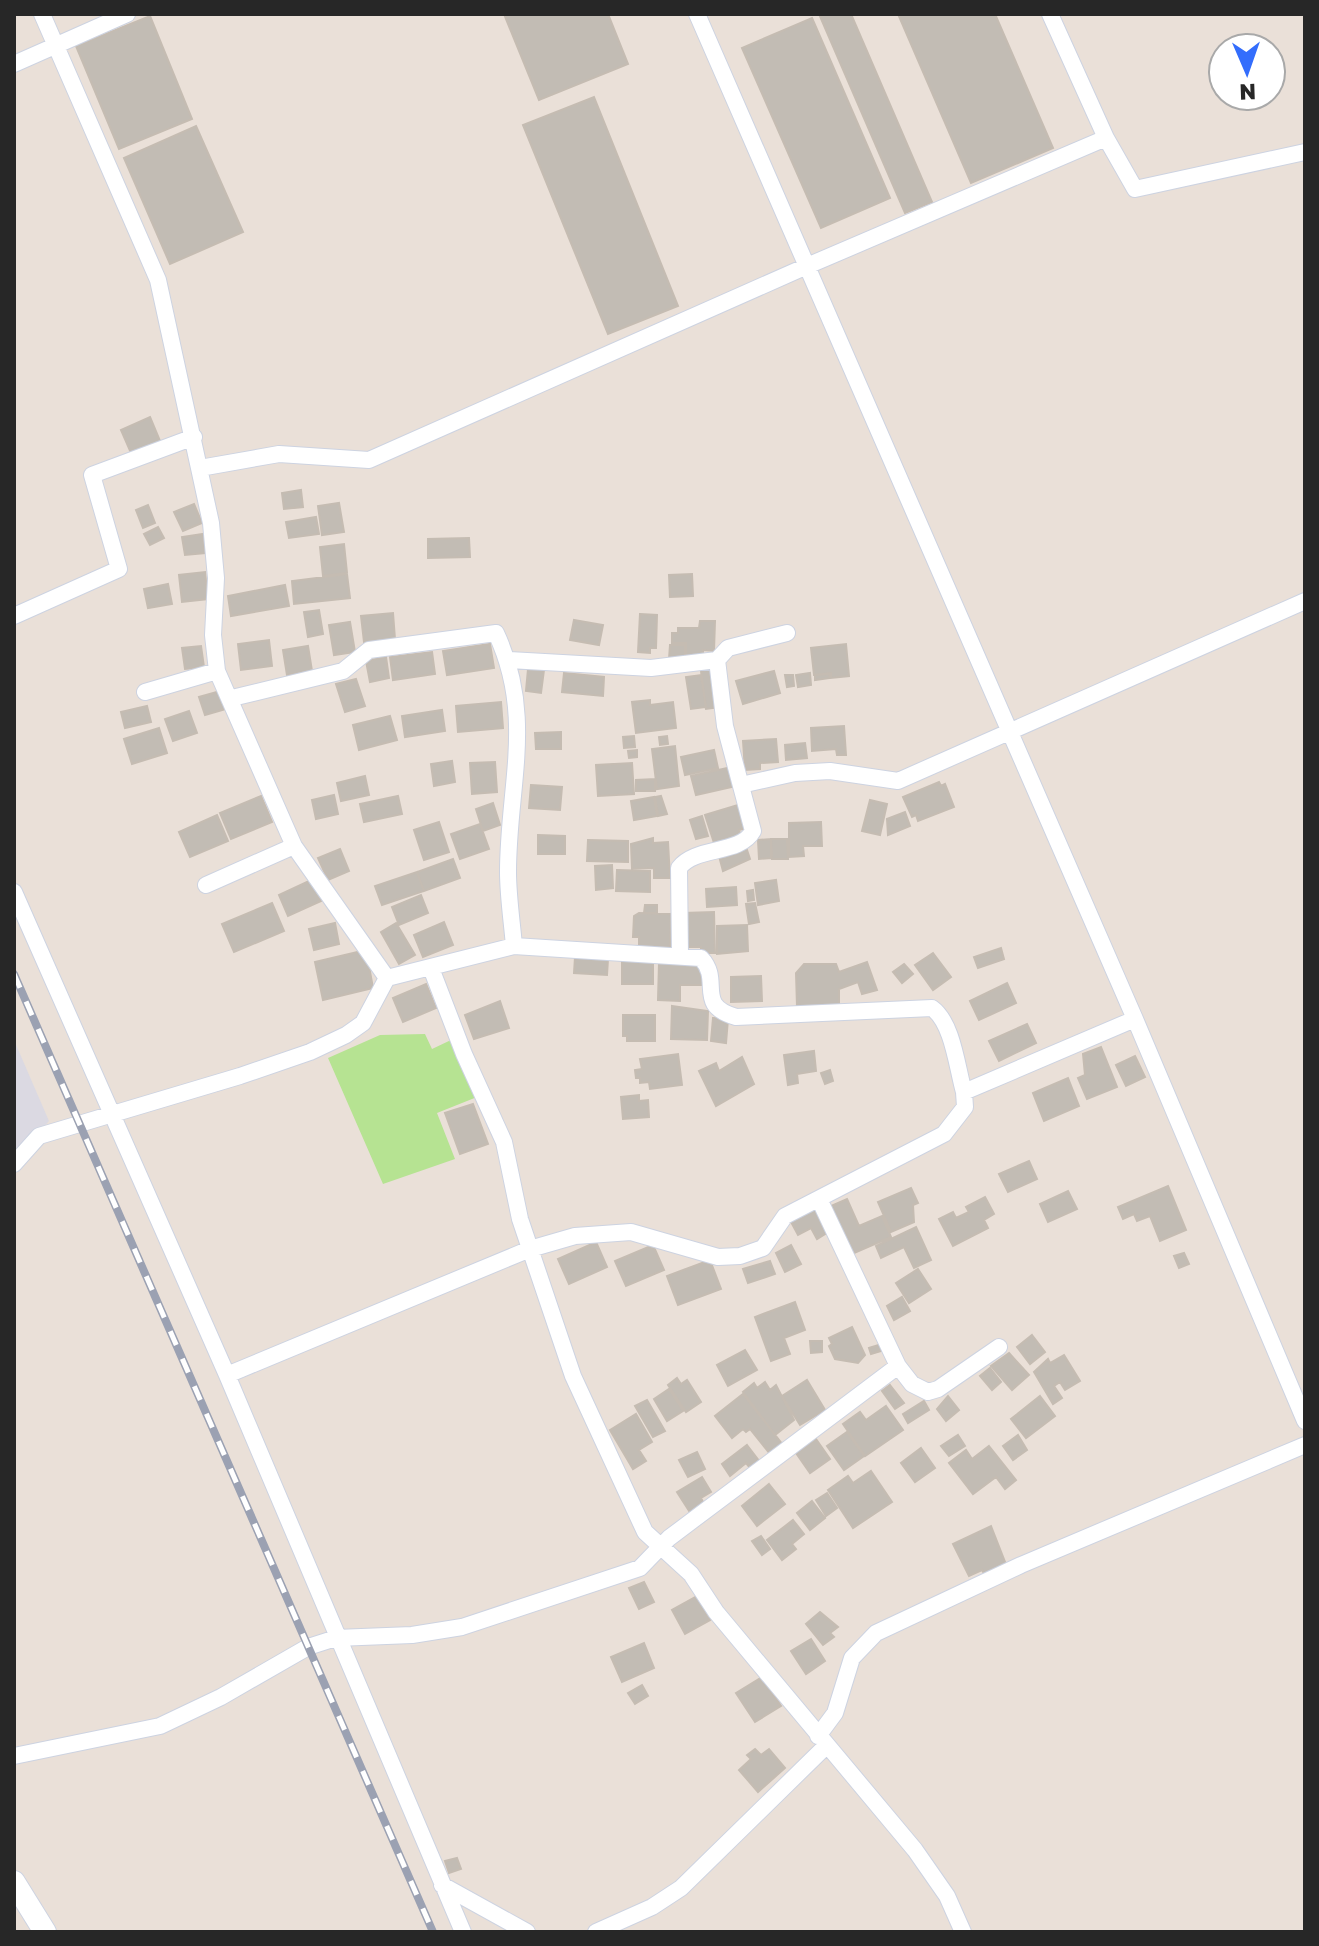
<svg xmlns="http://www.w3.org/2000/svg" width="1319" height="1946" viewBox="0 0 1319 1946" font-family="'Golos Text',sans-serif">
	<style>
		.industrial { fill: #dbd9e2 }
		.green { fill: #b6e392 }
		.building { fill: #c2bcb4; stroke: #c5bcb2; stroke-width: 2 }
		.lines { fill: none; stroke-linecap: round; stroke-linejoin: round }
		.street-casing { stroke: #cdd3e1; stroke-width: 18 }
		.secondary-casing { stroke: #cdd3e1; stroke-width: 24 }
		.street { stroke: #fff; stroke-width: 16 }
		.secondary { stroke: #fff; stroke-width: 22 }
		.rail-casing { stroke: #9ba1b2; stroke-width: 8 }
		.rail { stroke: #fff; stroke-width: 5; stroke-dasharray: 15; stroke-linecap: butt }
	</style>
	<rect width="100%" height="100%" fill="#eae0d8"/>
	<path class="industrial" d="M14,1040L49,1121L14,1159Z"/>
	<path class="green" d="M425,1034L432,1049L451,1040L477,1097L437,1113L455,1159L383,1184L328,1058L380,1035Z"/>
	<path class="building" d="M504,14H608L628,64L539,100Z
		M819,14H851L932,202L905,213Z
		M898,14H995L1053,148L971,183Z
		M150,16L192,119L119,149L76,46Z
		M812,18L890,198L821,228L742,48Z
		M594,97L678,306L608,334L523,125Z
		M196,126L243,232L170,264L124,158Z
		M150,417L160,441L131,453L121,430Z
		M301,490L303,507L284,509L282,493Z
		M339,503L344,532L322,535L318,506Z
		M194,504L202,523L183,531L174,512Z
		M148,505L155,523L143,528L136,510Z
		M316,517L319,534L289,538L286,522Z
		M158,527L164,538L150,545L144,534Z
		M203,534L205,553L185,555L182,537Z
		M469,538L470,557L428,558V539Z
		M344,544L347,573L323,576L320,547Z
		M205,572L208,599L182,602L179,575Z
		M347,574L350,598L294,604L292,581Z
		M692,574L693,596L670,597L669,575Z
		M168,584L172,604L148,608L144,589Z
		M285,585L289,606L231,616L228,596Z
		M319,610L323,634L308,637L304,612Z
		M393,613L395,639L364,642L361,616Z
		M640,614L657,615L656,648H650V653L638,652Z
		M574,620L603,625L599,645L570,640Z
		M700,621H715L714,651L703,650V656L686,655V643H672V633H678V628H699Z
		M350,622L355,652L334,655L329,625Z
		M269,640L272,666L241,670L238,644Z
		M490,644L494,668L447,675L443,651Z
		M846,644L849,676L831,678V673L814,675L811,648Z
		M670,645H685V659H669Z
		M201,646L204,667L185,669L182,648Z
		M308,646L312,671L287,675L283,650Z
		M432,652L435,674L393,680L390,657Z
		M386,657L389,678L370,682L366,661Z
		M528,669L544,670L541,693L526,691Z
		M715,669L721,707L706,709L701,671Z
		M774,671L780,693L743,704L736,681Z
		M564,673L604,677L603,696L562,692Z
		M810,673L811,685L798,687L796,675Z
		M829,674L830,678L815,680V675Z
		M701,675L706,707L691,709L686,677Z
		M785,675H793L794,686L787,687Z
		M356,679L365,706L345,712L336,684Z
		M224,690L229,708L205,715L199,697Z
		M650,700V705L673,702L676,728L636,733L632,702Z
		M501,702L503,728L458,732L456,706Z
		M147,706L151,722L125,728L121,712Z
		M442,710L445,731L405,737L402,716Z
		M189,711L197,733L173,741L165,719Z
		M390,716L397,740L359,750L353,725Z
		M844,726L846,755H837L836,749L812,751L811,728Z
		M159,728L167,753L132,764L124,739Z
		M561,732V749H536L535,733Z
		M634,736L635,747L624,748L623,737Z
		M667,736L668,744L660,745L659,737Z
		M776,739L778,762L760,763V769L745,770L743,741Z
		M805,743L807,758L786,760L785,745Z
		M675,746L679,786L657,789L652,749Z
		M637,750V757L629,758L628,751Z
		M714,750L718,768L685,775L681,757Z
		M452,761L455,782L434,786L431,764Z
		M495,762L497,792L472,794L470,763Z
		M632,763L634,794L598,796L596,765Z
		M732,767L736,786L696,795L691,776Z
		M365,776L369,795L341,801L337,783Z
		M655,779V791H636V780Z
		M939,782L941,786L945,784L954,807L918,821L916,815L912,817L903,797Z
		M531,785L562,787L560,810L529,808Z
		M334,795L338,814L316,819L312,800Z
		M261,796L272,822L231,839L220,813Z
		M398,796L402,814L364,822L360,804Z
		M661,796L667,814L658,816L655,797Z
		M654,797L657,816L634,820L631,801Z
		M870,800L887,804L880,835L862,831Z
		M493,803L500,825L483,831L476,809Z
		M738,805L746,828L739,830L741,837L715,846L705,815Z
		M905,812L910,826L888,835L887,819Z
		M217,815L228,841L190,857L179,832Z
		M702,816L708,836L696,839L690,820Z
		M439,822L449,852L424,860L414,830Z
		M821,822L822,846H803L804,856L789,857V823Z
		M480,824L489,849L460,859L451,834Z
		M538,835L565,836V854H538Z
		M653,838V843L668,842L670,878H654V868L632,869L631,844Z
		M771,839V858L759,859L758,840Z
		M771,839H787L788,859H772Z
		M588,840L628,841V862L587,861Z
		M746,847L750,859L723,871L719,856Z
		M340,849L349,871L328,880L318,858Z
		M453,859L460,878L424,891L417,872Z
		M612,865L613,888L596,890L595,866Z
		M617,870L650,871V892L616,891Z
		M417,872L424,891L382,905L375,886Z
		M311,880L321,901L288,916L279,895Z
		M776,880L779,901L758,905L755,883Z
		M736,887L737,905L707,907L706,889Z
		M753,890L754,900L748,901L747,891Z
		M421,895L428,913L399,925L392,907Z
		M272,903L284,931L234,952L222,924Z
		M755,903L759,922L749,924L746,904Z
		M645,905H657V913H644Z
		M714,912L715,953H701V947H684L683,913Z
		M639,913L671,914L670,947H639V937H633L634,916Z
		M444,922L453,945L423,957L414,935Z
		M335,923L339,944L314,950L309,929Z
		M396,923L415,955L399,964L381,932Z
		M747,925L748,951L717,954V926Z
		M1001,948L1004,959L978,968L974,957Z
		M366,950L373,988L323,1000L315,962Z
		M933,953L951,977L933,990L915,965Z
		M575,957L608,959L607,975L574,973Z
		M622,961H653V984H622Z
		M867,962L877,990L862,994L858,982L839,989V1006H797L796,973L804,964H836L839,972Z
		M659,963H703V985H680V1001L658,1000Z
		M904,964L913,974L902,983L893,972Z
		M761,976L762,1001L731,1002V977Z
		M1007,983L1016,1003L979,1020L970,1001Z
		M426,984L436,1008L403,1022L393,998Z
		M500,1001L509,1028L474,1039L465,1015Z
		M672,1006L708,1011L707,1040L671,1039Z
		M623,1015H655V1041H627V1036H623Z
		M713,1018L728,1019L726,1043L711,1041Z
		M1027,1024L1036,1043L999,1061L989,1041Z
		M1101,1047L1117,1087L1087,1099L1078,1078L1085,1075L1083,1054Z
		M814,1051L816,1071L797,1074L798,1083L788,1085L784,1055Z
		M678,1054L682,1085L650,1089L649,1082L640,1083V1078H636L635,1070L642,1069L640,1059Z
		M1135,1056L1145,1077L1126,1086L1116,1065Z
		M742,1057L754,1084L716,1106L699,1071L716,1063L719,1071Z
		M830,1070L833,1081L825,1084L821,1073Z
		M1068,1078L1079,1106L1044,1121L1033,1093Z
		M639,1095V1101L648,1100L649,1117L623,1119L621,1097Z
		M473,1104L488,1144L460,1154L445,1113Z
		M1029,1161L1037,1179L1008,1192L999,1174Z
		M1168,1186L1186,1230L1160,1241L1150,1216L1137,1221L1134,1214L1123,1219L1118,1207Z
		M911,1188L918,1203L913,1205L914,1222L891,1232L878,1202Z
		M1068,1191L1077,1209L1048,1222L1040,1204Z
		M985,1197L994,1214L984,1220L988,1228L953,1246L939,1219L953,1212L956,1218L969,1212L966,1207Z
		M847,1199L859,1226L882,1216L891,1237L852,1254L831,1206Z
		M816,1208L830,1231L817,1239L811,1228L798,1235L791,1222Z
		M916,1227L931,1260L914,1268L904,1247L881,1258L876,1246Z
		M596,1242L607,1267L569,1284L558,1259Z
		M653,1245L664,1270L626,1286L615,1261Z
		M791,1245L801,1264L785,1272L776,1253Z
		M1184,1253L1189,1264L1179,1268L1174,1256Z
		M710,1260L721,1289L678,1305L667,1276Z
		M770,1261L775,1274L748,1283L743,1269Z
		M918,1269L931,1289L909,1303L896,1283Z
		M902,1297L910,1311L894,1320L887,1306Z
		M795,1302L805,1330L784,1338L790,1354L771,1361L755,1317Z
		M852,1327L865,1355L858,1363L835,1359L829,1346L832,1344L829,1338Z
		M1032,1335L1045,1352L1030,1364L1017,1347Z
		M810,1341H822V1352L811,1353Z
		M882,1344L884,1350L871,1354L869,1348Z
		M745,1350L757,1370L728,1386L717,1365Z
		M1009,1353L1029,1375L1012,1390L991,1366Z
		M1064,1355L1080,1381L1065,1390L1060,1382L1054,1386L1062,1398L1053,1404L1034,1372L1048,1359L1050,1363Z
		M990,1368L1001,1382L992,1390L980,1376Z
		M677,1378L681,1384L687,1380L701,1402L686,1412L668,1385Z
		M807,1380L825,1410L800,1425L782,1396Z
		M765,1382L770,1390L776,1385L794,1420L775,1435L743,1392L754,1383L757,1388Z
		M890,1385L904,1403L895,1409L882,1391Z
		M669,1389L683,1411L667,1421L654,1399Z
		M743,1394L783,1445L770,1454L750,1429L746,1432L743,1429L732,1438L715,1416Z
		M948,1396L959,1410L946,1421L937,1409Z
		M1040,1396L1055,1416L1026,1438L1011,1419Z
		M647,1400L665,1431L653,1437L635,1406Z
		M924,1401L929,1410L908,1423L903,1414Z
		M886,1406L903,1430L865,1456L843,1424L860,1412L866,1420Z
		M636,1414L652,1442L639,1450L646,1461L633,1469L610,1430Z
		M847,1432L864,1456L844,1470L827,1446Z
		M958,1435L965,1446L949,1456L941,1446Z
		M1018,1435L1027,1450L1013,1460L1003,1446Z
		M816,1439L830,1459L810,1473L796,1453Z
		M747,1445L760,1462L751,1469L746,1463L730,1476L722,1464Z
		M989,1446L1016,1480L1005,1489L996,1477L973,1494L949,1463L966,1450L972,1459Z
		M921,1448L935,1468L915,1482L901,1463Z
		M697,1452L705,1469L688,1477L679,1460Z
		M871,1471L892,1502L853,1528L828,1490L848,1476L853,1483Z
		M702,1477L711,1492L701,1498L705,1506L691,1514L677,1492Z
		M769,1484L785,1504L757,1526L742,1506Z
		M827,1493L837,1508L826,1516L816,1500Z
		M812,1501L825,1518L810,1530L797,1513Z
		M793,1520L804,1534L792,1544L796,1549L782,1560L767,1540Z
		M991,1526L1007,1567L986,1577L982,1570L969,1576L953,1544Z
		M761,1536L770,1549L762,1555L752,1541Z
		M644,1582L654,1602L639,1609L629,1588Z
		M697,1596L710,1620L685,1634L672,1610Z
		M820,1612L838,1627L830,1633L834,1637L823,1645L806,1624Z
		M811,1639L825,1661L806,1674L791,1651Z
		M644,1643L654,1668L622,1682L611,1657Z
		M762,1677L781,1706L755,1722L736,1693Z
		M642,1685L648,1696L635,1704L628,1693Z
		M755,1749L761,1755L769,1749L785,1768L758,1792L739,1770L751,1759L747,1755Z
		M457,1858L461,1869L449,1873L445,1861Z"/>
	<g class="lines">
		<g class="street-casing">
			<path id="street" d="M42,14L158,280L211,523L216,578L213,635L217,671L294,846L387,978
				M697,14L1135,1019L1305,1421
				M14,64L127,14
				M1106,138L1135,189L1305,152
				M200,468L279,454L369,460L807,266L1106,138L1050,14
				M14,616L119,569L92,475L194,437
				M509,660L651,668L717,660
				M145,692L217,671
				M232,698L343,671L369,650L496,633C535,716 508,786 508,872C508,896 512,922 514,946
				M741,785L795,773L830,771L898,781L1305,601
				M206,885L294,846
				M14,892L227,1375L463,1932
				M680,955L679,868C695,846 740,855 753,831L725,726L717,660L728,648L787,633
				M431,968L464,1054L504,1142L520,1219L573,1376L645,1532L691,1574L716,1612L915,1850L947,1896L963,1932
				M14,1164L39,1136L240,1076L310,1052L346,1035L363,1023L387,978L514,946L701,958C723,981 694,1005 736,1017L932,1008C953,1023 957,1068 964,1092L1135,1019
				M819,1199L898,1366L912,1384L928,1392L938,1389L999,1347
				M227,1375L530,1249L575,1236L631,1232L718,1257L740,1256L763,1248L785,1216L944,1134L965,1107L964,1092
				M818,1736L835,1713L852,1658L876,1633L1021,1565L1305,1445
				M14,1756L160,1726L221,1697L308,1647L336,1638L412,1635L462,1627L640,1568L669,1538L898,1366
				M442,1885L527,1932
				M596,1932L652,1907L681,1888L825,1747"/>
		</g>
		<g class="secondary-casing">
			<path id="secondary" d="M14,1882L45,1932"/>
		</g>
		<use href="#street" class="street"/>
		<use href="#secondary" class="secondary"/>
		<g class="rail-casing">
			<path id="rail" d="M14,974L433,1932"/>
		</g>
		<use href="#rail" class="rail"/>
	</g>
	<rect width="1319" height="1946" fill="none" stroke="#272727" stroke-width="32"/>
	<g transform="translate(1247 72) rotate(178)"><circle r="38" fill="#ffffff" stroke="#a9a9a9" stroke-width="2"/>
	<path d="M0-6L14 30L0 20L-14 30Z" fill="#336dfc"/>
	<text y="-12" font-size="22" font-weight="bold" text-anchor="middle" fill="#272727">N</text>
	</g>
</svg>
